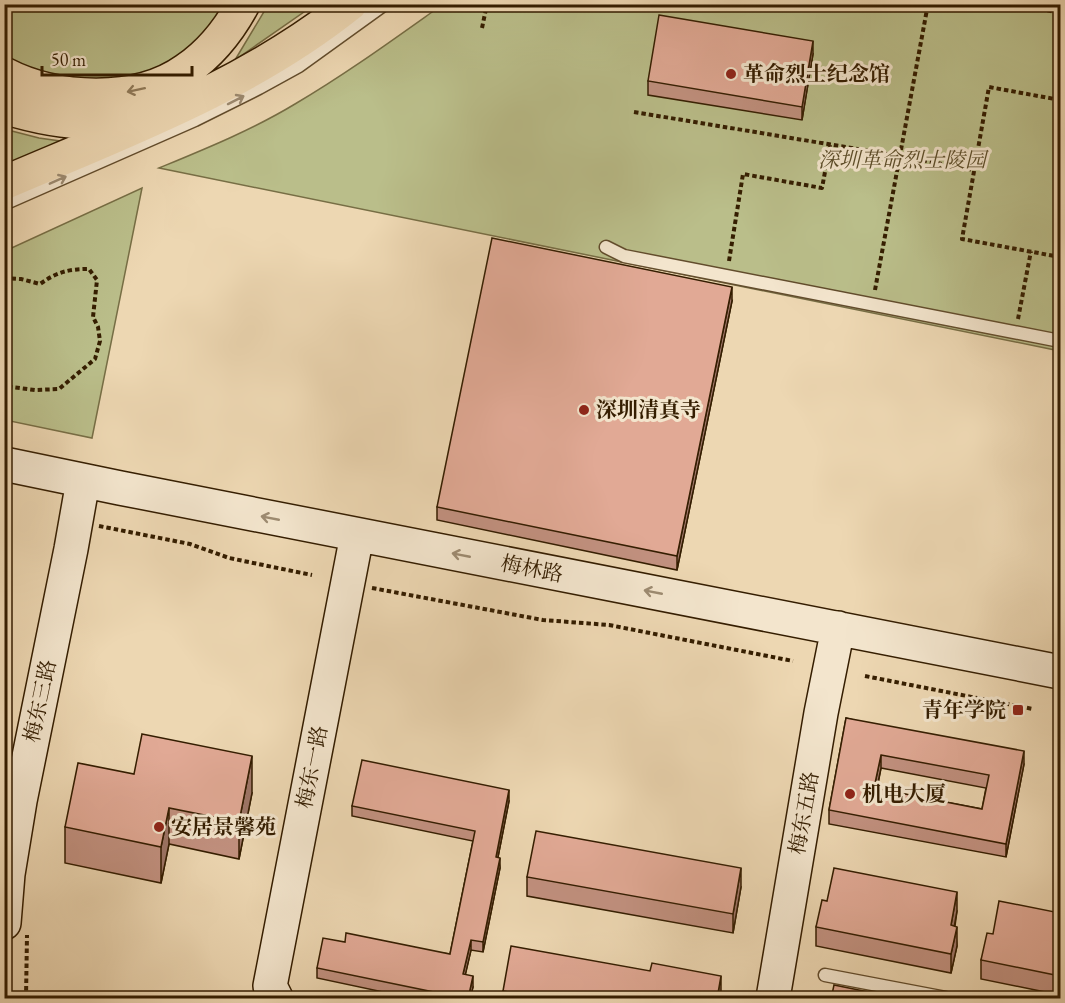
<svg xmlns="http://www.w3.org/2000/svg" width="1065" height="1003" viewBox="0 0 1065 1003" font-family="'EB Garamond','Noto Serif SC',serif">
	<style>
		.green { fill: #babe8a; stroke: #776e45; stroke-width: 1.5 }
		.lines { fill: none; stroke-linecap: round; stroke-linejoin: round }
		.lane-casing { stroke: #624c2c; stroke-width: 15 }
		.secondary-casing { stroke: #341d00; stroke-width: 36 }
		.highway-casing { stroke: #341d00; stroke-width: 36 }
		.path { stroke: #341d00; stroke-width: 4; stroke-dasharray: 4.5 3; stroke-linecap: butt }
		.lane { stroke: #f3e5cd; stroke-width: 12 }
		.secondary { stroke: #f3e5cd; stroke-width: 33 }
		.highway { stroke: #edd7b2; stroke-width: 33 }
		.wall { fill: #c29180; stroke: #341d00; stroke-width: 1.5; fill-rule: evenodd }
		.shaded-wall { fill: #9e7668; stroke: #341d00; stroke-width: 1.5 }
		.building { fill: #e1a995; stroke: #341d00; stroke-width: 1.5; fill-rule: evenodd }
		.oneway { stroke: #907a59 }
		.oneway2 { stroke: #9d8b71 }
		.poi-dot { fill: #8f2418; stroke: #f3e5cd; stroke-width: 2 }
		.labels { text-anchor: middle; stroke-width: 6; stroke-linejoin: round; paint-order: stroke }
		.poi-label { font-size: 21px; font-weight: bold; fill: #341d00; stroke: #f3e5cd; text-anchor: start }
		.park-label { font-size: 21px; font-style: italic; fill: #5c4d29; stroke: #f3e5cd }
		.street-label { font-size: 21px; fill: #341d00; stroke: #f3e5cd }
	</style>
	<rect width="100%" height="100%" fill="#edd7b2"/>
	<filter id="stains"><feTurbulence type="fractalNoise" baseFrequency=".00333" numOctaves="4"/><feColorMatrix values="0 0 0 0 .2 0 0 0 0 .09 0 0 0 0 .02 0 0 0 .5 -.17"/></filter>
	<radialGradient id="worn" r=".72"><stop offset=".6" stop-color="#630" stop-opacity="0"/><stop offset="1" stop-color="#630" stop-opacity=".3"/></radialGradient>
	<path class="green" d="M268,4L314,5L235,60L268,5Z
		M4,5H229L195,47L146,75L83,83L20,65L5,57Z
		M442,5H1060V351L159,168C205,149 252,130 295,104C346,74 394,39 442,5Z
		M4,129L39,138L67,142L5,170Z
		M142,188L92,438L5,420V251Z"/>
	<g class="lines">
		<g class="lane-casing">
			<path id="lane" d="M4,204L195,120L259,88L299,66L385,4
				M606,247L624,256L1060,341
				M825,975L946,998"/>
		</g>
		<g class="secondary-casing">
			<path id="secondary" d="M4,464L120,488L1060,672
				M4,923L8,874L20,801L71,549L83,481
				M276,998L270,986L357,535
				M773,998L821,713L838,628"/>
		</g>
		<g class="highway-casing">
			<path id="highway" d="M4,74C56,101 137,105 186,70C211,53 229,30 243,4
				M4,107C45,120 87,127 129,119
				M4,183C123,132 248,86 350,4"/>
		</g>
		<path class="path" d="M1018,4L1060,13
			M482,28L487,4
			M1056,99L1060,77
			M1060,100L989,87L962,239L1060,257
			M634,112L900,156L974,170
			M729,261L743,174L822,188L830,145
			M4,278L21,279L40,284C57,272 68,269 89,269L97,280L93,317L98,327L100,341L95,359L59,389L35,390L11,387L4,388
			M875,290L928,4
			M1018,319L1031,251
			M99,526L190,544L229,558L312,575
			M372,588L543,620L609,625L793,661
			M865,676L1033,709
			M26,998L27,935"/>
		<use href="#lane" class="lane"/>
		<use href="#secondary" class="secondary"/>
		<use href="#highway" class="highway"/>
	</g>
	<path class="wall" d="M813,54L802,120L648,95V81Z
		M732,301L677,570L437,520V507Z
		M846,718L1024,764L1006,857L829,824V810ZM881,768L986,788L982,809L877,789Z
		M252,793L239,859L169,844L161,883L65,863V827Z
		M509,801L498,857L500,868L483,952L471,950L465,975L473,987L470,999H416L317,978V968L345,942L450,954L473,841L352,816V806Z
		M1060,832V877L1055,876V862Z
		M527,877L741,887L733,933L527,896Z
		M827,901L957,911L955,926L957,946L951,973L816,946V927Z
		M1060,913V995L981,979V960L993,934Z
		M503,991L721,995V999H503Z"/>
	<path class="shaded-wall" d="M813,41V54L802,120V107Z
		M732,287V301L677,570V556Z
		M1024,751V764L1006,857V844Z
		M881,755V768L874,802V788Z
		M252,756V793L239,859V822Z
		M509,790V801L496,867V857Z
		M169,808V844L161,883V847Z
		M500,858V868L483,952V942Z
		M741,868V887L733,933V914Z
		M957,892V911L951,944V925Z
		M957,927V946L951,973V954Z
		M471,940V950L463,985V974Z
		M473,976V987L470,999H468Z
		M721,976V999H717Z"/>
	<path class="building" d="M659,15L813,41L802,107L648,81Z
		M492,238L732,287L677,556L437,507Z
		M846,718L1024,751L1006,844L829,810ZM881,755L989,775L982,809L874,788Z
		M142,734L252,756L239,822L169,808L161,847L65,827L78,763L134,774Z
		M362,760L509,790L496,857L500,858L483,942L471,940L463,974L473,976L468,999L317,968L323,938L345,942L346,933L450,954L475,831L352,806Z
		M536,831L741,868L733,914L527,877Z
		M1060,832V863L1055,862Z
		M834,868L957,892L951,925L957,927L951,954L816,927L822,900L827,901Z
		M999,901L1060,913V976L981,960L987,933L993,934Z
		M511,946L650,971L652,963L721,976L717,999H544L503,991Z
		M834,985L903,999H831Z"/>
	<defs><path id="oneway-shaft" d="M-6 0H5M1.5-3L5.5 0L1.5 3" fill="none" stroke-width="1.6" stroke-linecap="round" stroke-linejoin="round" transform="scale(1.5)"/></defs>
	<use class="oneway" href="#oneway-shaft" transform="translate(136 90) rotate(168)"/>
	<g class="oneway2">
		<use href="#oneway-shaft" transform="translate(236 100) rotate(-27)"/>
		<use href="#oneway-shaft" transform="translate(58 180) rotate(-24)"/>
		<use href="#oneway-shaft" transform="translate(270 518) rotate(-169)"/>
		<use href="#oneway-shaft" transform="translate(461 555) rotate(-169)"/>
		<use href="#oneway-shaft" transform="translate(653 592) rotate(-169)"/>
	</g>
	<g class="poi-dot">
		<circle cx="731" cy="74" r="6"/>
		<circle cx="584" cy="410" r="6"/>
		<rect x="1012" y="704" width="12" height="12" rx="3"/>
		<circle cx="850" cy="794" r="6"/>
		<circle cx="159" cy="827" r="6"/>
	</g>
	<g class="labels">
		<g class="poi-label">
			<text x="743" y="81">革命烈士纪念馆</text>
			<text x="596" y="417">深圳清真寺</text>
			<text x="1006" y="717" text-anchor="end">青年学院</text>
			<text x="862" y="801">机电大厦</text>
			<text x="171" y="834">安居景馨苑</text>
		</g>
		<g class="park-label">
			<text x="902" y="167">深圳革命烈士陵园</text>
		</g>
		<g class="street-label">
			<text transform="translate(532 569) rotate(11)" y="7">梅林路</text>
			<text transform="translate(40 701) rotate(-78)" y="7">梅东三路</text>
			<text transform="translate(312 767) rotate(-79)" y="7">梅东一路</text>
			<text transform="translate(804 813) rotate(-80)" y="7">梅东五路</text>
		</g>
	</g>
	<rect width="1065" height="1003" fill="none" stroke="#edd7b2" stroke-width="24"/>
	<rect x="6" y="6" width="1053" height="991" fill="none" stroke="#341d00" stroke-width="3"/>
	<rect x="12" y="12" width="1041" height="979" fill="none" stroke="#341d00" stroke-width="1.5"/>
	<path d="M42 66v9h150v-9" fill="none" stroke="#341d00" stroke-width="3"/>
	<text x="51" y="66" font-size="18" fill="#341d00" stroke="#f3e5cd" stroke-width="4.5" paint-order="stroke">50 m</text>
	<rect width="100%" height="100%" filter="url(#stains)"/>
	<rect width="100%" height="100%" fill="url(#worn)"/>
</svg>
